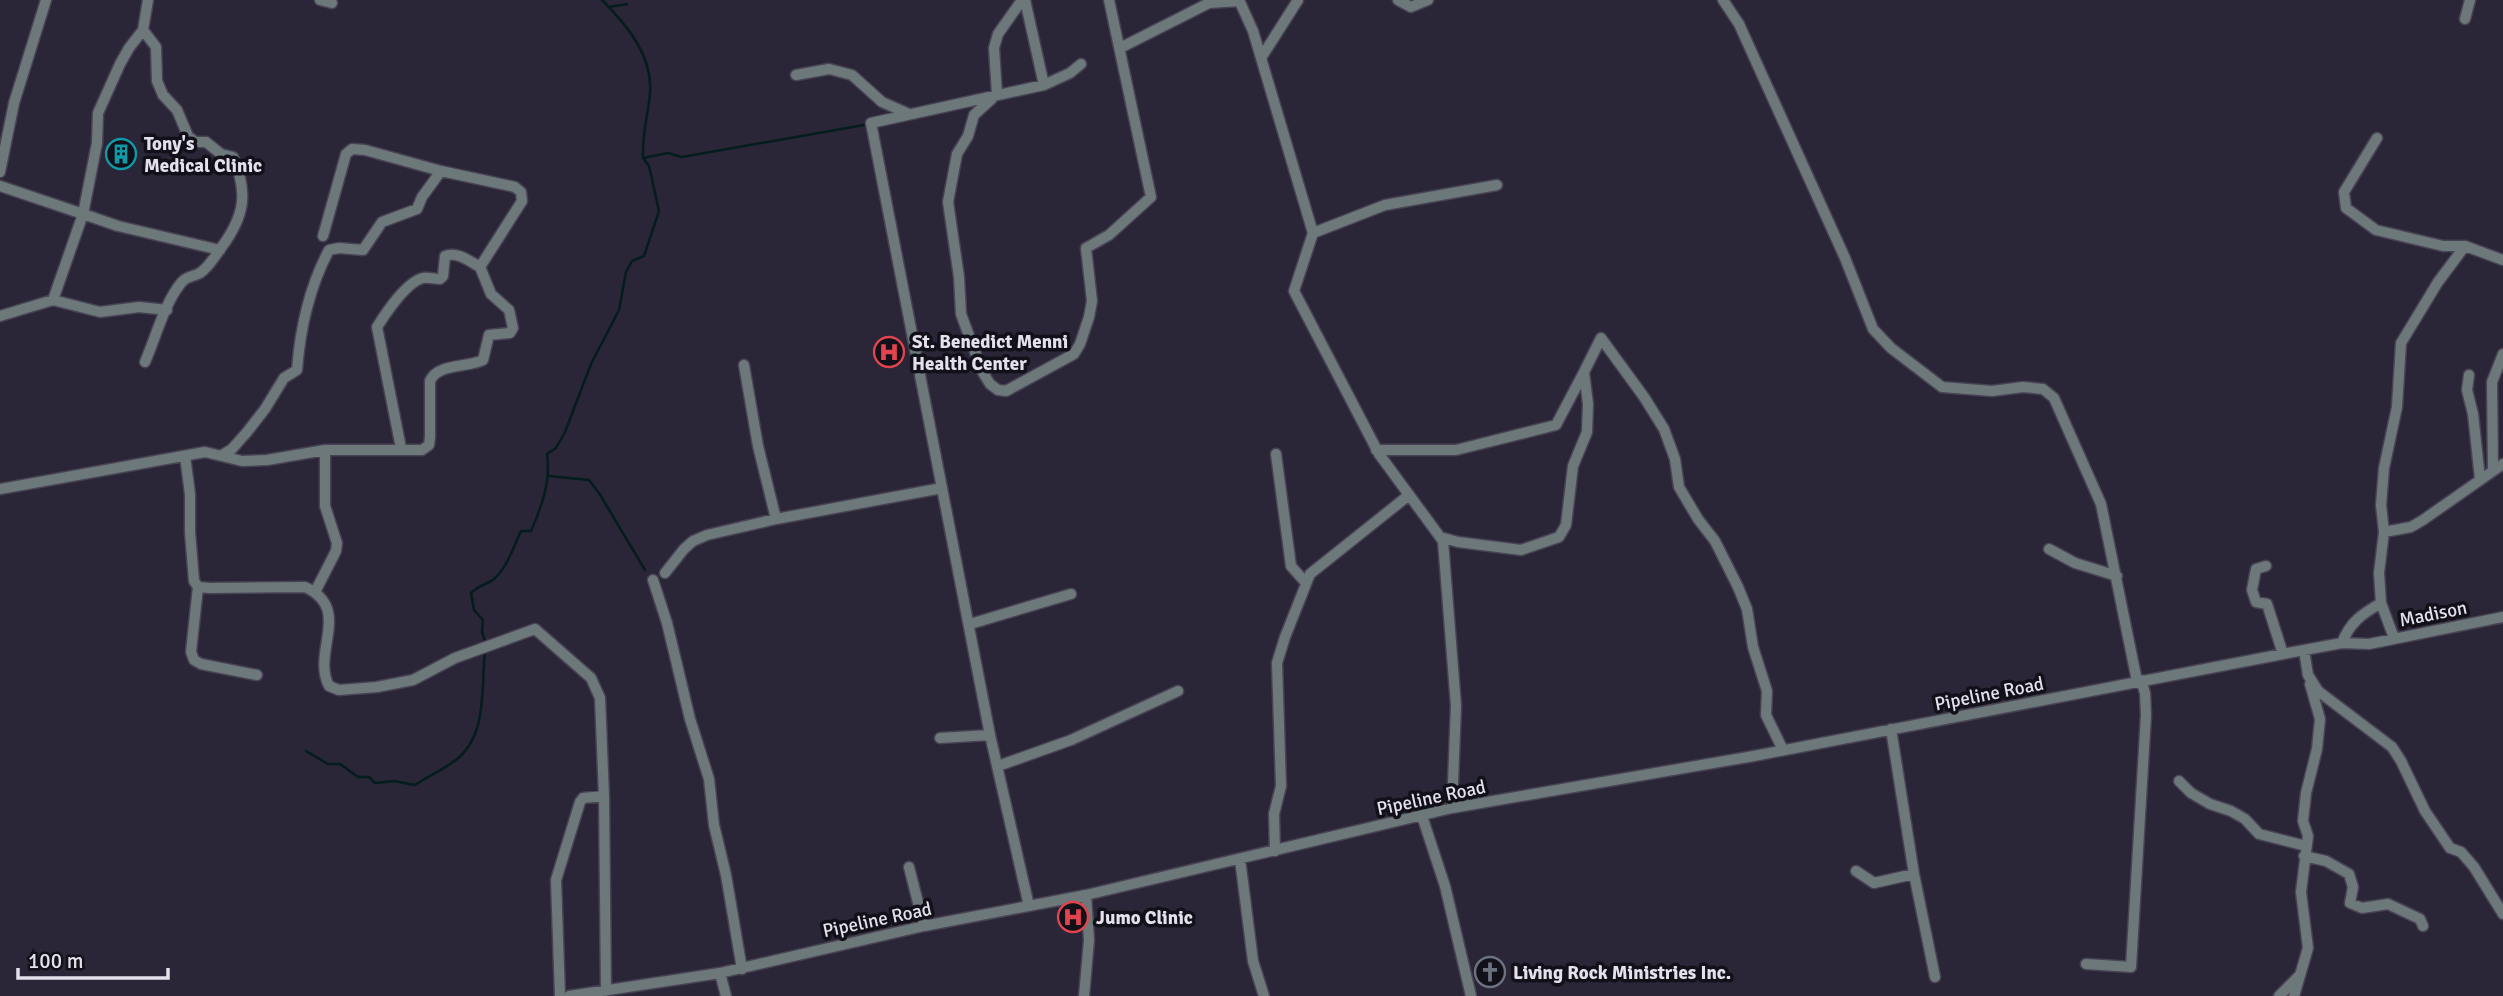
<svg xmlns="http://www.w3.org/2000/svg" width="2503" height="996" viewBox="0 0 2503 996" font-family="Signika,sans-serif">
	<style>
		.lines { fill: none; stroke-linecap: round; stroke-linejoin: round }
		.stream { stroke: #031d1d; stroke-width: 2.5 }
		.minor-casing { stroke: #484354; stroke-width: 13 }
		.minor { stroke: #6c787a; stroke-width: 10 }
		.labels { text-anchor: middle; stroke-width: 7; stroke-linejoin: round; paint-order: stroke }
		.poi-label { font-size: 19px; font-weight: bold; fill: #e4e1ed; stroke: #121018; text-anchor: start }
		.street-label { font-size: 19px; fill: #e4e1ed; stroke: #121018 }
	</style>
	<rect width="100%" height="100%" fill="#2a2537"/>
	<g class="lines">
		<path class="stream" d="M602,0C627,25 653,56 650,93C648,117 642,132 643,158L668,153L682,157L864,125
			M609,7L627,4
			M549,476L589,480L599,493L645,570
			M486,644L482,632L483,620L474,610L471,593C480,584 487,585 494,579C508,566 513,548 521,531H531C542,506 551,481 547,454L556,448L565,432L591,364L619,310L626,272L632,261L644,256L659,211L649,166L643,158
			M306,751L328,764H340L358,777H369L375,783L394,781L415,785C428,776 445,769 457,759C488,734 481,686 485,651"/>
		<g class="minor-casing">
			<path id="minor" d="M320,0L332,3
				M1022,0L998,34L994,48L997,94L974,115L968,136L957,154L948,202L959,277L961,314L982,371L990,384L998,390L1006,391L1074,354L1080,344L1089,317L1092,301L1086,248L1109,235L1151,197L1109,0
				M1025,0L1044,85
				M1239,0L1253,31L1313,233L1294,291L1379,454L1443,541L1456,706L1452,808
				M1398,0L1411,7L1428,0
				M1723,0L1739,24L1845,258L1873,329L1891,348L1942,387L1992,391L2023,387L2043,389L2054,398L2101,504L2137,681
				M2465,19L2470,0
				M143,30L156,47L157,81L163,95L177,110L188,136L195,142H206L221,154L233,157C249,194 244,217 221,248C215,256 209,267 200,273C193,277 186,276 181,283C164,304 156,337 145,362
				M1120,48L1209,3L1239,1
				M1261,58L1298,0
				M796,75L829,69L852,75L882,102L909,114
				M2377,138L2344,192L2346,208L2376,230L2443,246H2465L2503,260
				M0,172L14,103L46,0
				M0,186L83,214L97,143L98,113L120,64L129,48L143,30L148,0
				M1313,233L1385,205L1497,185
				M53,300L83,214L118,226L220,250
				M0,316L53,300L100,312L139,307L167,310
				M744,365L758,446L776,519
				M2469,375L2467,390L2473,414L2480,479
				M401,448L377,327C386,313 406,282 423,278C428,277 435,279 440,279L443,276L445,256C457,251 469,261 480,267
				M1376,450H1456L1556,425L1584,372
				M1276,454L1291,566L1306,583
				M222,455L232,449L247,432L265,409L284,378L297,370C300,330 310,286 329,250L339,248L363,250L382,222L417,209L422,197L441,171
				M185,456L190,494V532L194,581L198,587L210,588L305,587C353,609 311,652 329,686L339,690L377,687L413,680L455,658L535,629L591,678L600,698L604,796L606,991
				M2493,471L2492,382L2503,354
				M0,489L205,452L242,461L267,460L325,450H422L429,445L430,437V381C438,363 467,368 483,360L489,335L510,333L513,328L509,310L491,294L480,267L522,201L521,192L515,187L441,171L365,150L352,149L346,154L323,236
				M2384,532L2411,527L2423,520L2503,464
				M1440,537L1458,542L1521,550L1559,537L1566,525L1573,466L1587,432L1588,404L1584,372L1601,338L1644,397L1664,429L1675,459L1679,487L1698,519L1715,541L1738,587L1747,609L1753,647L1767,691L1766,715L1783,750
				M2049,549L2075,563L2117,576
				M2266,566L2256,569L2252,590L2256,602L2267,604L2283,654
				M665,573L684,549L693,541L707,535L776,519L942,488
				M653,580L667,623L690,719L709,779L714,825L726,875L742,969
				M198,587L191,652L194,660L201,664L257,675
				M315,592L336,551L337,543L325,506V450
				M970,624L1071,594
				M2394,638L2381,603L2379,573L2384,532L2381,505L2384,468L2397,407L2401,343L2438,282L2465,246
				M2342,643C2350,622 2362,614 2381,603
				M2304,650L2308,675L2318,691L2392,747L2401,761L2425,811L2450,848L2461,852L2474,867L2503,914
				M1891,729L1914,874L1935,977
				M940,738L990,735
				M998,766L1071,740L1178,691
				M2179,781L2191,793L2210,804L2231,811L2245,819L2259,834L2306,846
				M1422,816L1445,886L1471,996
				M1275,851L1274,814L1281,786L1277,663L1285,637L1310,574L1409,495
				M2304,856L2326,861L2349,874L2353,887L2350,903L2362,908L2388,904L2420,919L2423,926
				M1240,859L1253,961L1264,996
				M909,867L924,926
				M1856,871L1874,883L1914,874
				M1029,906L990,735L871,123L1044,85L1070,73L1081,64
				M2086,964L2131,967L2146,715L2145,693L2141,680
				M720,973L726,996
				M560,996L556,880L580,802L583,798L604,796
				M569,996L720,973L924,926L1086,895L1452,808L1754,756L2283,654L2342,643L2369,644L2503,617
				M1084,996L1089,940L1086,895
				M2279,996L2299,976
				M2294,996L2308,948L2301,892L2308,836L2303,821L2306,793L2317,749L2320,719L2310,684"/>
		</g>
		<use href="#minor" class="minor"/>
	</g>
	<defs>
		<g id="building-ring" transform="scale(1.575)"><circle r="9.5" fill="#121018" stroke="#0f9aa8" stroke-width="1.5"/><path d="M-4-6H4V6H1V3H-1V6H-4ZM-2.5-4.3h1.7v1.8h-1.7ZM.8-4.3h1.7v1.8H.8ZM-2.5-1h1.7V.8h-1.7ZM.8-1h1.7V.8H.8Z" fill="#0f9aa8"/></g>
		<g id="hospital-ring" transform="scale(1.575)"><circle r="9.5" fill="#121018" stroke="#e0444e" stroke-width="1.5"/><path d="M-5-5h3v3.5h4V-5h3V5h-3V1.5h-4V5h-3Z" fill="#e0444e"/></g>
		<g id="church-ring" transform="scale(1.575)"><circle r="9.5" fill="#121018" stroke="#6b7280" stroke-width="1.5"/><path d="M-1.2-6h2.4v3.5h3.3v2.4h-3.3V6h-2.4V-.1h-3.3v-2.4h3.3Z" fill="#6b7280"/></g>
	</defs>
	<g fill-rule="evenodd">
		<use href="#building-ring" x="121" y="154"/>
		<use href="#hospital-ring" x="889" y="352"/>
		<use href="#hospital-ring" x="1073" y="917"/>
		<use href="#church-ring" x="1490" y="972"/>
	</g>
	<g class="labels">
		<g class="poi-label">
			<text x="144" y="150">Tony's<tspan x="144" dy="22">Medical Clinic</tspan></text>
			<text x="912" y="348">St. Benedict Menni<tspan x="912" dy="22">Health Center</tspan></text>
			<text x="1096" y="924">Jumo Clinic</text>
			<text x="1513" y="979">Living Rock Ministries Inc.</text>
		</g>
		<g class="street-label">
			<text transform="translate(2433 613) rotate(-11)" y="7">Madison</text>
			<text transform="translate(1989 693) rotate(-11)" y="7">Pipeline Road</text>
			<text transform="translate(1431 797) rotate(-12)" y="7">Pipeline Road</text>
			<text transform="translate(877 919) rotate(-12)" y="7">Pipeline Road</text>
		</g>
	</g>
	<path d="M18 968v10h150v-10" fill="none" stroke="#e4e1ed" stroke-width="3.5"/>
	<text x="28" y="968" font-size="21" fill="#e4e1ed" stroke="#121018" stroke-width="5" paint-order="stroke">100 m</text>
</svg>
